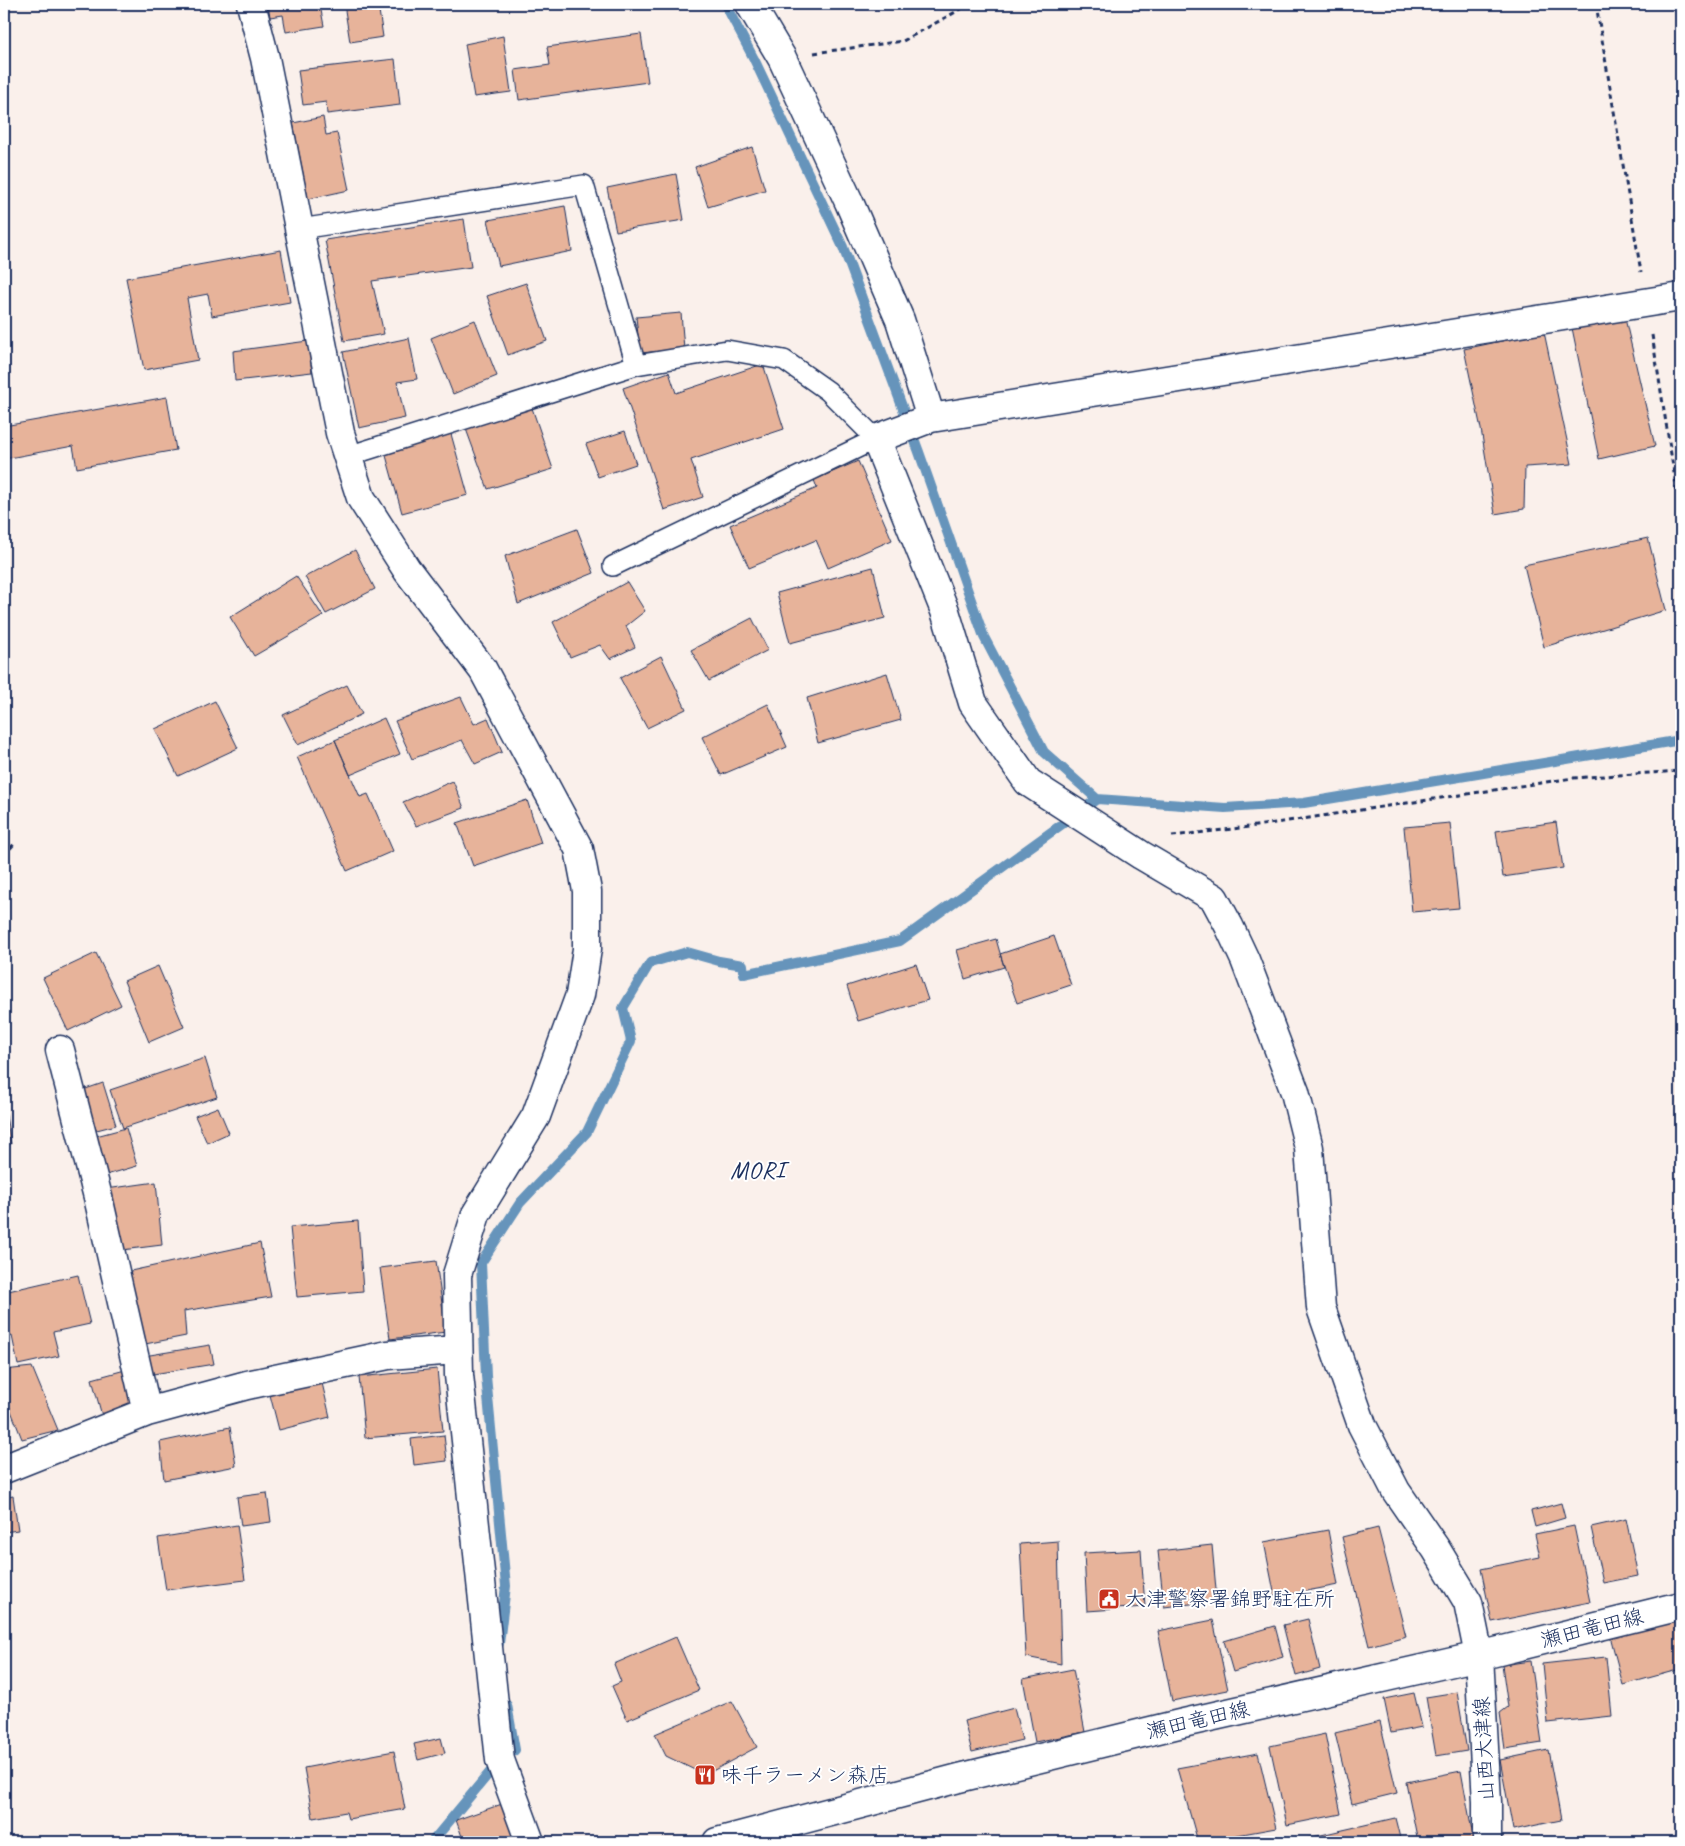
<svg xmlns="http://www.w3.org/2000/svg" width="1685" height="1846" viewBox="0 0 1685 1846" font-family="Caveat,'Klee One',sans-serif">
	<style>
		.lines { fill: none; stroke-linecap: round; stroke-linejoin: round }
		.stream { stroke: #6694bb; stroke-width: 10 }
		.building { fill: #e7b39a; stroke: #1b2f5e }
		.lane-casing { stroke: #1b2f5e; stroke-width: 22 }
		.street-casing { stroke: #1b2f5e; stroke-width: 31 }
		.secondary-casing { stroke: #1b2f5e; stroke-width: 31 }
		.path { stroke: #1b2f5e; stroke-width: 3; stroke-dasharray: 5 4; stroke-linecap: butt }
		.lane { stroke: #fff; stroke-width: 19 }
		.street { stroke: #fff; stroke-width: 28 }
		.secondary { stroke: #fff; stroke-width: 28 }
		.labels { text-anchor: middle; stroke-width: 4; stroke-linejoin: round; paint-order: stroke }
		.poi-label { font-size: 21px; fill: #1b2f5e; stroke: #fff; text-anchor: start }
		.street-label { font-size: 21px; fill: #1b2f5e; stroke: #fff }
		.quarter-label { font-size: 24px; letter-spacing: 1px; fill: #1b2f5e; stroke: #fff }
	</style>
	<rect width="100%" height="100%" fill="#faf0eb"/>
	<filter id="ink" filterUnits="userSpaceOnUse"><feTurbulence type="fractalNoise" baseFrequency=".02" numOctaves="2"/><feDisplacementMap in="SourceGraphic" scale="10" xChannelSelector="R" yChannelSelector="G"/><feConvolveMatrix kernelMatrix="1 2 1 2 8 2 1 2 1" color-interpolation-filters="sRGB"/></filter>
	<g filter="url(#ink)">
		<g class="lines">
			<path class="stream" d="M725,4L754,59L843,247L919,452L984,637L1044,752L1097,799
				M499,1644L506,1586L486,1376L481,1263L520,1203L587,1132L631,1041L623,1008L650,963L687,952L719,961L743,965L744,974L900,941L1097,799L1225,808L1304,803L1681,740
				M432,1842L500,1760L515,1750L507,1705"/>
		</g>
		<path class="building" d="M268,4H332L320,5L324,26L286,32L283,15L270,17Z
			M344,4H378L383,37L350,42Z
			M641,34L648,82L519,100L515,70L550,65L547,47Z
			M503,36L511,92L474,97L465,44Z
			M395,59L400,105L327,114L326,102L303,105L298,70Z
			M323,117L326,135L337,133L349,190L308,199L293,123Z
			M752,147L765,190L708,207L695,167Z
			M676,174L684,220L616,231L607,188Z
			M565,206L572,251L499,266L488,220Z
			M464,219L471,267L372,281L384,334L344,341L325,240Z
			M281,250L290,302L212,316L208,294L187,298L198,360L144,370L126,278Z
			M526,283L547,341L508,355L487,296Z
			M1623,310L1655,446L1599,459L1571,323Z
			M681,313L684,349L640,353L636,317Z
			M475,320L497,376L453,394L431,338Z
			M1544,332L1572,464L1525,467L1524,509L1495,514L1481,429L1464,349Z
			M409,338L417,379L397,382L405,418L359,428L343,352Z
			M308,341L312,372L235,381L233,351Z
			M763,364L784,429L691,460L703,497L664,510L623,388L669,372L676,393Z
			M167,397L176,450L77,468L73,446L4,459V426Z
			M532,408L553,469L488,489L466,429Z
			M625,431L636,464L598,477L586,444Z
			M451,434L468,495L402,513L385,452Z
			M858,461L892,540L828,568L816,540L749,568L730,525L817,488L814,480Z
			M577,529L594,573L518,604L505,556Z
			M1648,538L1666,610L1544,647L1524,565Z
			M355,550L375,589L326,614L305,577Z
			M873,567L885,618L790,643L777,593Z
			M296,576L323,616L254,656L230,617Z
			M627,582L645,611L626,626L635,647L610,659L600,645L570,657L553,622Z
			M752,618L768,650L709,681L691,650Z
			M661,656L686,709L647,728L620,678Z
			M887,673L901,720L818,743L807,698Z
			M347,685L362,714L298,745L283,715Z
			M461,697L474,724L488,718L502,752L475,764L462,740L412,759L395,721Z
			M215,701L238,748L178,776L155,729Z
			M768,704L787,747L721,775L702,737Z
			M384,718L400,754L350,775L335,740Z
			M335,740L360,797L368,794L393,851L347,871L297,757Z
			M453,781L464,808L416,826L403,802Z
			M527,800L541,843L473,866L457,823Z
			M1556,822L1563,868L1503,877L1496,831Z
			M1450,823L1459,908L1412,912L1404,827Z
			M1054,936L1071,985L1017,1003L1000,954Z
			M996,939L1004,967L965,979L957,950Z
			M96,953L121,1005L68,1031L43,978Z
			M916,964L928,1000L858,1021L847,986Z
			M158,966L184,1027L149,1042L124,981Z
			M205,1058L217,1097L123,1128L110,1090Z
			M103,1083L116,1125L89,1132L77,1092Z
			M4,1105L11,1144L4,1145Z
			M218,1107L229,1133L207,1143L195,1116Z
			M126,1128L137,1166L96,1178L85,1139Z
			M156,1182L162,1245L114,1251L106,1189Z
			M358,1221L363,1291L297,1297L290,1227Z
			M260,1243L271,1297L184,1311L186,1336L140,1345L126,1272Z
			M436,1261L446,1332L390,1339L380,1268Z
			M78,1275L90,1324L53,1332L59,1356L18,1365L12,1336L4,1338V1292Z
			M210,1345L214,1364L147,1375L144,1356Z
			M32,1367L58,1430L22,1439L4,1393V1370Z
			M437,1369L443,1431L365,1438L359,1377Z
			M125,1370L136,1406L102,1416L92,1379Z
			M322,1383L330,1417L279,1430L270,1395Z
			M230,1427L236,1466L164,1480L160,1442Z
			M444,1435L447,1461L414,1465L411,1439Z
			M267,1493L271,1522L241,1526L237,1497Z
			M13,1496L18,1530L4,1532V1498Z
			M1561,1503L1565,1518L1535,1527L1531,1511Z
			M1626,1519L1638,1576L1603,1583L1591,1527Z
			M237,1525L245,1580L166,1590L158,1538Z
			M1574,1526L1590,1602L1492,1622L1481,1569L1540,1557L1535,1534Z
			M1378,1528L1406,1636L1369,1646L1342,1537Z
			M1328,1530L1338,1585L1275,1597L1264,1542Z
			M1058,1541L1061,1664L1026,1657L1020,1544Z
			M1212,1545L1217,1601L1164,1607L1158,1551Z
			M1141,1550L1145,1607L1087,1611L1084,1553Z
			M1681,1612V1669L1623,1685L1609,1632Z
			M1308,1619L1320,1669L1296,1676L1283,1625Z
			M1213,1620L1228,1690L1172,1701L1158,1631Z
			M1275,1626L1283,1657L1233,1672L1224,1641Z
			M676,1637L699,1690L627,1720L612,1686L621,1682L614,1664Z
			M1606,1657L1612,1716L1548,1723L1542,1664Z
			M1530,1661L1542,1743L1505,1749L1500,1713L1508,1707L1502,1665Z
			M1073,1669L1085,1732L1035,1742L1023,1679Z
			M1457,1692L1467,1751L1436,1756L1426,1697Z
			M1414,1693L1422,1727L1391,1733L1384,1699Z
			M732,1701L757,1747L705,1775L666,1756L655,1734Z
			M1014,1708L1022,1740L972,1752L964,1721Z
			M1380,1722L1397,1793L1352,1804L1335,1733Z
			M1325,1734L1341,1814L1287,1825L1270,1746Z
			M441,1738L445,1753L418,1760L414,1744Z
			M1548,1750L1561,1820L1513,1830L1500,1760Z
			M394,1751L405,1809L348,1819L346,1812L313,1818L304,1768Z
			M1258,1753L1276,1828L1198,1842L1177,1768Z
			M1461,1771L1474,1842H1418L1406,1782Z
			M502,1804L516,1842H464L456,1820Z
			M1395,1818L1401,1842H1309L1308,1838Z"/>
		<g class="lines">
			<g class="lane-casing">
				<path id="lane" d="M300,229L584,185L636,365
					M348,456L636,365L727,350L784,360L828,391L876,439L613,566"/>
			</g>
			<g class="street-casing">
				<path id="street" d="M251,4L265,58L340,433L361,498L407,570L483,670L579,849L587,891V949L580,995L536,1116L476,1214L457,1275L459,1375L500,1760L530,1842
					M750,4L782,58L849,202L900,320L931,418
					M60,1050L98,1197L147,1412
					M4,1469L147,1412L247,1385L388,1355L457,1350
					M1479,1656L1468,1602L1436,1549L1396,1491L1362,1425L1321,1308L1309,1148L1295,1092L1245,960L1229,926L1214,898L1141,855L1028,782L973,703L945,611L876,439L931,418L1681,297"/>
			</g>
			<g class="secondary-casing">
				<path id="secondary" d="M1479,1656L1487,1802V1842
					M717,1842L959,1778L1179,1724L1479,1656L1681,1606"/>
			</g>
			<path class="path" d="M1596,4L1641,272
				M814,53L903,41L961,9L960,4
				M1652,335L1681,517
				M1172,836L1249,827L1573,778L1681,771
				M4,855L16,842"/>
			<use href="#lane" class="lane"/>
			<use href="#street" class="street"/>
			<use href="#secondary" class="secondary"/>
		</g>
	</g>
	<defs>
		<g id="civic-square" transform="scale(1.125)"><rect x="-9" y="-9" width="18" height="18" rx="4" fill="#c8321e" stroke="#fff"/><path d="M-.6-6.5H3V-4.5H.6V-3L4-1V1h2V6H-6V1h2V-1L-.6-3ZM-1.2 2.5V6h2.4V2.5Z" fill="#fff"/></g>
		<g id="restaurant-square" transform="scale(1.125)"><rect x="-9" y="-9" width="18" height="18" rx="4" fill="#c8321e" stroke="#fff"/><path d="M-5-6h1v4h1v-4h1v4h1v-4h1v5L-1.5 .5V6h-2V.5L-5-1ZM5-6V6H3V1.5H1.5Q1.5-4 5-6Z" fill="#fff"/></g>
	</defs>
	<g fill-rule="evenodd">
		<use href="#civic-square" x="1109" y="1599"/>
		<use href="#restaurant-square" x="705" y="1775"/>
	</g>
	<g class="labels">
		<g class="poi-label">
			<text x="1125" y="1606">大津警察署錦野駐在所</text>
			<text x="721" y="1782">味千ラーメン森店</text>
		</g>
		<g class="street-label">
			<text transform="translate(1592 1628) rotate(-14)" y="7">瀬田竜田線</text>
			<text transform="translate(1198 1720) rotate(-13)" y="7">瀬田竜田線</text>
			<text transform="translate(1484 1749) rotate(-93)" y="7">山西大津線</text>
		</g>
		<g class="quarter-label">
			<text x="758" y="1178">MORI</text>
		</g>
	</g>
	<rect width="1685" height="1846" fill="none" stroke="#fff" stroke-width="20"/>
	<rect x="10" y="10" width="1665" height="1826" fill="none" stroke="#1b2f5e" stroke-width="2" filter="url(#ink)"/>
</svg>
